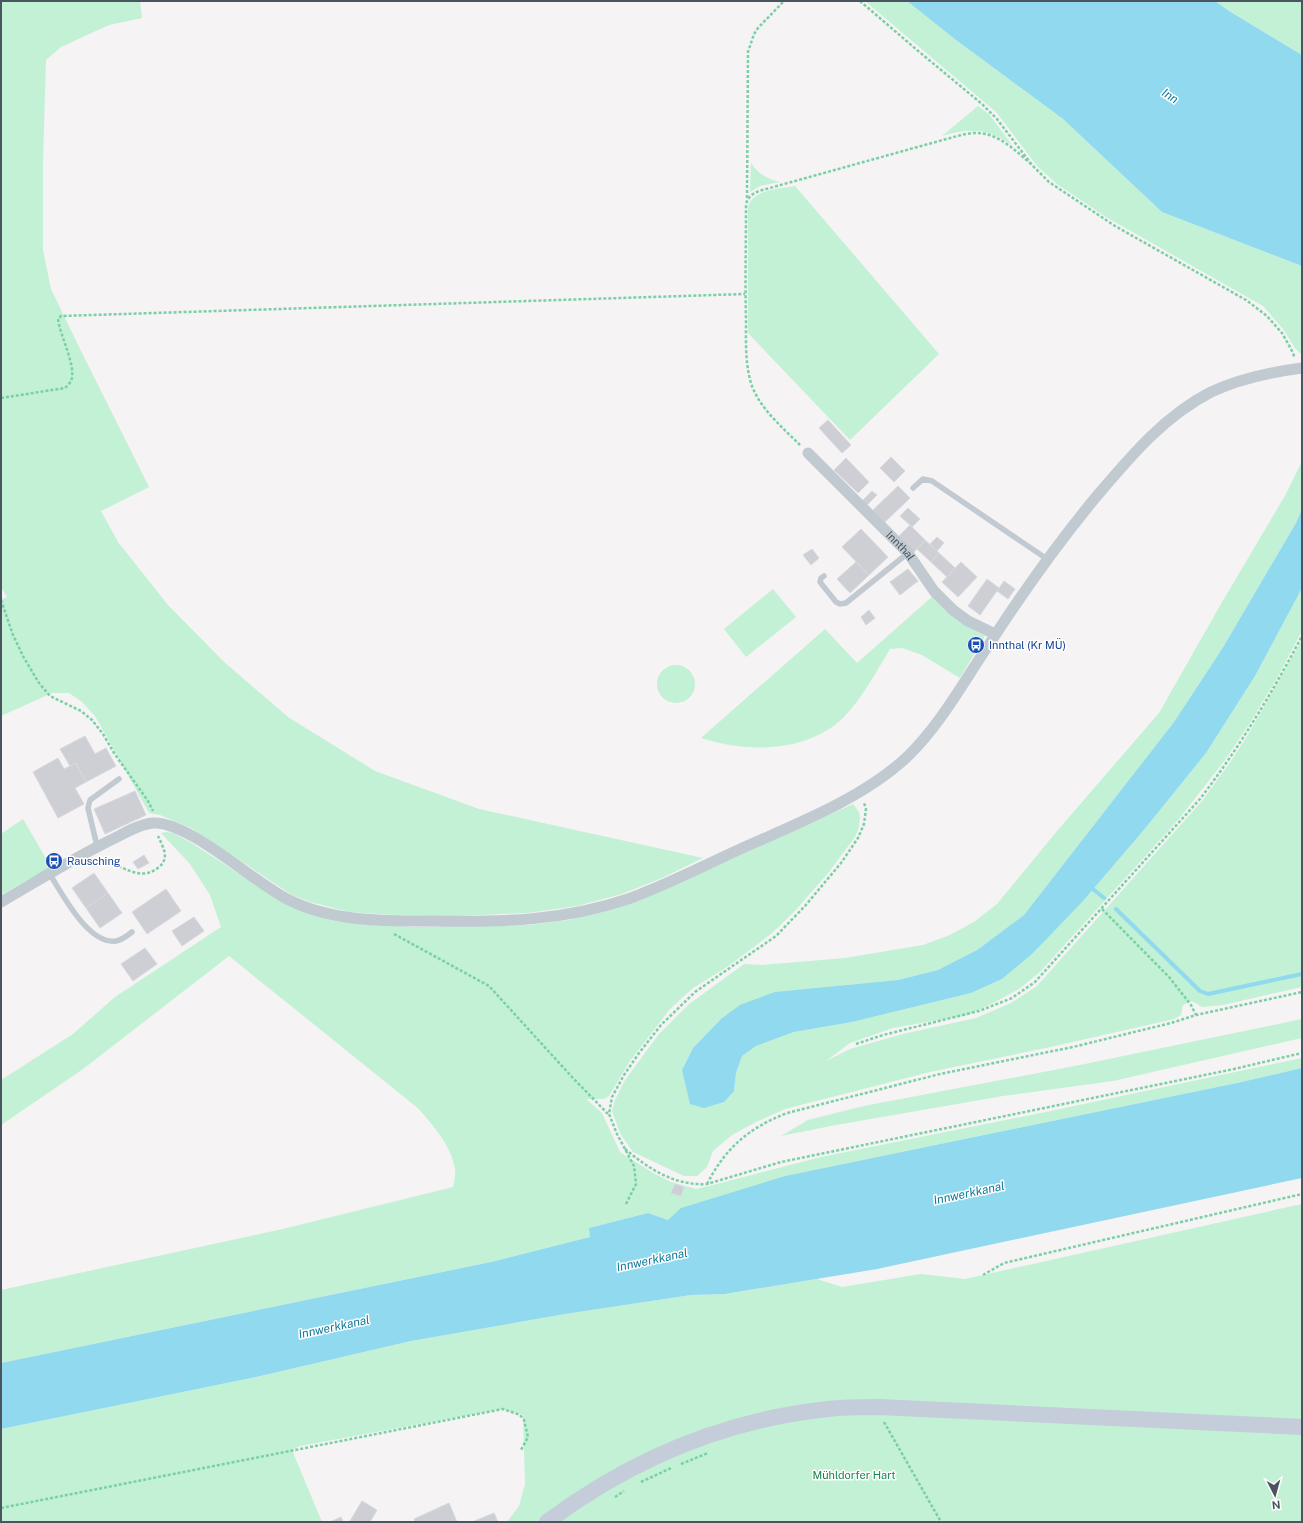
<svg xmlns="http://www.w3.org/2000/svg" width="1303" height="1523" viewBox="0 0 1303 1523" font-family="'Public Sans',sans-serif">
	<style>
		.green { fill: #c2f1d5 }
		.water { fill: #90d9ee }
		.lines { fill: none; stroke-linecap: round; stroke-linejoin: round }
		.stream { stroke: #90d9ee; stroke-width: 4 }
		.building { fill: #cdcfd5; stroke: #d7d9de }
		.path { stroke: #7ad0a6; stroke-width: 2.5; stroke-dasharray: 3 2; stroke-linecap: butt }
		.service { stroke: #c1c9d1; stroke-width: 5.5 }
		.minor { stroke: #c1c9d1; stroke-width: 11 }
		.secondary { stroke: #c4cdd9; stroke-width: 16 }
		.labels { text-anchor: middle; stroke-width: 3; stroke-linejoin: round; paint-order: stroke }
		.street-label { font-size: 11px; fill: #4a5560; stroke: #fff }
		.transit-label { font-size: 11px; fill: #164399; stroke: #fff; text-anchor: start }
		.park-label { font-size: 11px; fill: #17854f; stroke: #fff }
		.water-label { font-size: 12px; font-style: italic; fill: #0c7a9a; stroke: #fff }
	</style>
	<rect width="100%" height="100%" fill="#f5f3f3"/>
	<path class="green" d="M1,1H140L142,18L109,25L61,47L46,60L43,160V250L51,289L80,349L149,487L101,511L118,542L168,605L223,661L288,717L375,771L479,809L703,858L662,878L622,894L577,906L528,913L455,916L394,915L349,912L310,902L292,895L191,828L160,815L149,813L95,716L81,701L69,693H52L1,716V600L7,597L1,587Z
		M865,1H907L956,40L1063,119L1162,212L1302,266V355L1295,348L1283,329L1263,306L1106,217L1057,184L1038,167L996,112Z
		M1215,1H1302V55L1229,11Z
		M978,106L989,114L1012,145C986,128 971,128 942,136Z
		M751,163C758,174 768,179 780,182L760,186L750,192Z
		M795,186L939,354L850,440L748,333V207C753,189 780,189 795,186Z
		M1302,461V509L1296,523L1222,649L1174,722L1024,915L977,950L938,970L898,980L827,987L721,1019L693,1048L682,1070L734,1091L736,1073L742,1056L756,1046L794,1032L852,1022L971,993L1002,979L1083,901L1143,831L1206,753L1255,676L1302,588V631L1277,678L1250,723L1225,760L1178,820L1040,972L1019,989L995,1002L968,1015L893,1028L850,1043L826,1061L850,1049L903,1034L976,1018L1011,1003L1037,986L1202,801L1231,761L1249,733L1302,640V987L1223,1005L1202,1007L1192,1001L1183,1005L1181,1015L1174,1019L1055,1046L930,1072L785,1109L754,1123L732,1135L713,1151L707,1167L697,1176H684L633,1152L620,1133L612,1111L615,1100L625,1080L659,1034L688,1005L744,964L762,965L845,958L923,945L950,935L974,922L997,904L1057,831L1159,713L1221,604L1286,494Z
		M773,589L796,617L746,657L724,629Z
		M934,595L963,623L985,636L960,678L922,655L902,648L890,649C876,672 863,697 844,717C807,753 747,753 701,738L825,629L857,663Z
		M657 684a19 19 0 1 1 38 0a19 19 0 1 1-38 0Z
		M853,804L859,812L860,817L859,827L855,837L829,872L794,912L771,934L727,967L693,988L670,1009L630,1061L609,1096L604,1099H586L602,1113L620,1152L653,1173L671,1182L696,1189L713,1185L821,1157L1041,1113L1302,1058V1068L1237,1083L785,1176L682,1208L668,1220L648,1213L589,1228L590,1237L491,1262L1,1363V1290L287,1228L453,1187C454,1182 456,1174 455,1169C451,1145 434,1127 419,1109L229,956L83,1069L1,1125V1080L73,1034L115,997L221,927L210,895L190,864L161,833L166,832L173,833L190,842L291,907L312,913L371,923L410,927L528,925L568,920L608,911L641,900Z
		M23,819L51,867L1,895V834Z
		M1302,1019V1038L1113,1081L1003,1096L836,1125L781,1136L808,1120L864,1106L1080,1065Z
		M1302,1204V1522H507L519,1506L525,1484L523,1415L502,1409L300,1446L292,1450L322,1522H1V1429L256,1377L411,1341L565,1314L691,1295L725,1294L817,1279L842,1287L921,1274L965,1279Z"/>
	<path class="water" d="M907,1H1215L1229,11L1302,55V266L1162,212L1063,119L956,40Z
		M1302,509V588L1255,676L1206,753L1143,831L1083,901L1033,953L1002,979L971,993L852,1022L794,1032L756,1046L742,1056L736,1073L734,1091L724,1102L704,1108L690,1104L682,1070L693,1048L721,1019L740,1005L775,992L898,980L938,970L977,950L1024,915L1174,722L1222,649L1296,523Z
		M1302,1068V1178L877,1269L725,1294L691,1295L565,1314L411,1341L256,1377L1,1429V1363L491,1262L590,1237L589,1228L648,1213L668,1220L681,1208L785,1176L1237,1083Z"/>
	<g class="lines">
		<path class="stream" d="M1093,889L1104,898
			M1116,909L1200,991L1208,994L1302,974"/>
	</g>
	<path class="building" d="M828,420L851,445L842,453L819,428Z
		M891,457L905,471L894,482L880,468Z
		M846,458L869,482L858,493L834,470Z
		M898,486L910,498L885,522L873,510Z
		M872,491L877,495L866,506L862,501Z
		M908,508L920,519L912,527L900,516Z
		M910,525L925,540L914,552L898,537Z
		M861,529L888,557L869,575L842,547Z
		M937,537L944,543L937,551L930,544Z
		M925,540L939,553L931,562L917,549Z
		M812,549L819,558L811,565L803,555Z
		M939,553L955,568L947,577L931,562Z
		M856,562L869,575L850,593L837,579Z
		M961,562L977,577L958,597L942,582Z
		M908,569L918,581L900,595L890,582Z
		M987,579L999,588L980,615L968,606Z
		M1004,581L1015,589L1008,599L997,591Z
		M869,610L875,618L866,625L861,617Z
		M85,736L95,754L106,748L116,766L86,782L76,763L70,766L60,749Z
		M58,758L64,769L76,763L86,782L75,788L84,804L58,818L33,772Z
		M135,791L146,815L105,834L94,809Z
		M144,855L149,863L138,869L133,862Z
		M94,873L108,893L86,908L72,888Z
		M166,889L181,911L147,934L132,912Z
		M108,893L122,913L100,928L86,908Z
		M194,917L204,931L182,946L172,931Z
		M145,948L157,964L133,981L121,964Z
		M675,1184L684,1187L681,1196L671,1193Z
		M362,1501L377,1510L370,1522H351L350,1521Z
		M449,1503L457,1522H415L414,1519Z
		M494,1513L498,1522H472Z
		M341,1517L343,1522H330Z"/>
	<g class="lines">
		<path class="path" d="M860,1L917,50L982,104L997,119L1032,165L1049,182L1115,226L1246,300L1267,316L1282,333L1291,349L1295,358
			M747,198L748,52L754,34L758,28L784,1
			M1,398L65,388C67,386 70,383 71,381C77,367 60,336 58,319L61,316L745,294
			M800,445C782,427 759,408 751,383C745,363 746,341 746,320C745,281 746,243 746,204C748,197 752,194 759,191L950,138C958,136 967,133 975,133C998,132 1017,152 1032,165
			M1,600L13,635L24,658L39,683L50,696L81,711L92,720L103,734L114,753L148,801L153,811
			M94,863C119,857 136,886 159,867C170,858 163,847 158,836
			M1102,909L1169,977L1191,1005L1196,1015
			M394,934L489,986L572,1077L608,1114
			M856,1044L883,1035L979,1011L1012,998L1035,982L1200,799C1239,748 1272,693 1302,636
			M625,1149C649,1169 675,1186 707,1184L781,1162L1234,1069L1302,1053
			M707,1184C726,1147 749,1128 787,1113L940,1074L1073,1047L1171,1023L1196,1015L1302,992
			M626,1204L636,1184L634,1166L617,1134L609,1114L612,1097L624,1075L639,1053L661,1025L695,992L776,936L805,906L841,863L858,838L864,824L866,809L864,803
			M983,1275L1004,1263L1302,1194
			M884,1422L941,1522
			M681,1464L708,1453
			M641,1482L671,1468
			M615,1497L624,1491
			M1,1508L503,1409L520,1415L524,1420L528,1437L521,1450"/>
		<path class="service" d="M913,488L923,479L932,481L1047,559
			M824,576L821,578L820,582L836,602L840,604L846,603L908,553
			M97,846L88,808L90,800L119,779
			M49,873C62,893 88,945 116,941C122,940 127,936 132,932"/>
		<g class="minor">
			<path id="s1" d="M808,453L908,553L934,591L953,610L968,621L995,634"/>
			<path d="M1,902C39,880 77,856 117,837C128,831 141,824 153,823C189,821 254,883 289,900C333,922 386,921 435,921C503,922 563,921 628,899C664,886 701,867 736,851C793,825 861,800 907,757C941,724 964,681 990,643C1023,592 1058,543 1096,497C1130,457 1164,416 1211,392C1239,379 1271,372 1302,368"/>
		</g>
		<path class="secondary" d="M547,1522C630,1460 724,1420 828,1409C845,1407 862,1407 879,1407L1302,1427"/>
	</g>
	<defs>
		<g id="bus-disc" transform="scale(0.9)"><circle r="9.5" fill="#1a4fb4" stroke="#fff"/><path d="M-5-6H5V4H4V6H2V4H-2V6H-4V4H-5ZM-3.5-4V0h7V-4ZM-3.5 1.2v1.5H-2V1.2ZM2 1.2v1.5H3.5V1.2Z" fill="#fff"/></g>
	</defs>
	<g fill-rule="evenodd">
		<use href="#bus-disc" x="976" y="645"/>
		<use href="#bus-disc" x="54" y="861"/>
	</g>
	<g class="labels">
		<g class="street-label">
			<text dy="4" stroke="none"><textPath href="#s1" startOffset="131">Innthal</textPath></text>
		</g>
		<g class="transit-label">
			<text x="989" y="649">Innthal (Kr MÜ)</text>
			<text x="67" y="865">Rausching</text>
		</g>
		<g class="park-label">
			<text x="854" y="1479">Mühldorfer Hart</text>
		</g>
		<g class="water-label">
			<text transform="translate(1170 96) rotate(33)" y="4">Inn</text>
			<text transform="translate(969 1193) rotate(-12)" y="4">Innwerkkanal</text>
			<text transform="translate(652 1260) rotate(-12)" y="4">Innwerkkanal</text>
			<text transform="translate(334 1327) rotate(-12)" y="4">Innwerkkanal</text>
		</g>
	</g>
	<rect width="1303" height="1523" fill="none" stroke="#4a5560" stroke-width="4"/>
	<g transform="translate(1275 1495) rotate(174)" stroke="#ffffff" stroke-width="3" paint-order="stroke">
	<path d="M0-3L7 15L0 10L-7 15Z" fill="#4a5560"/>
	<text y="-6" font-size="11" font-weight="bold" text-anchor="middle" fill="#4a5560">N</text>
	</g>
</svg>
